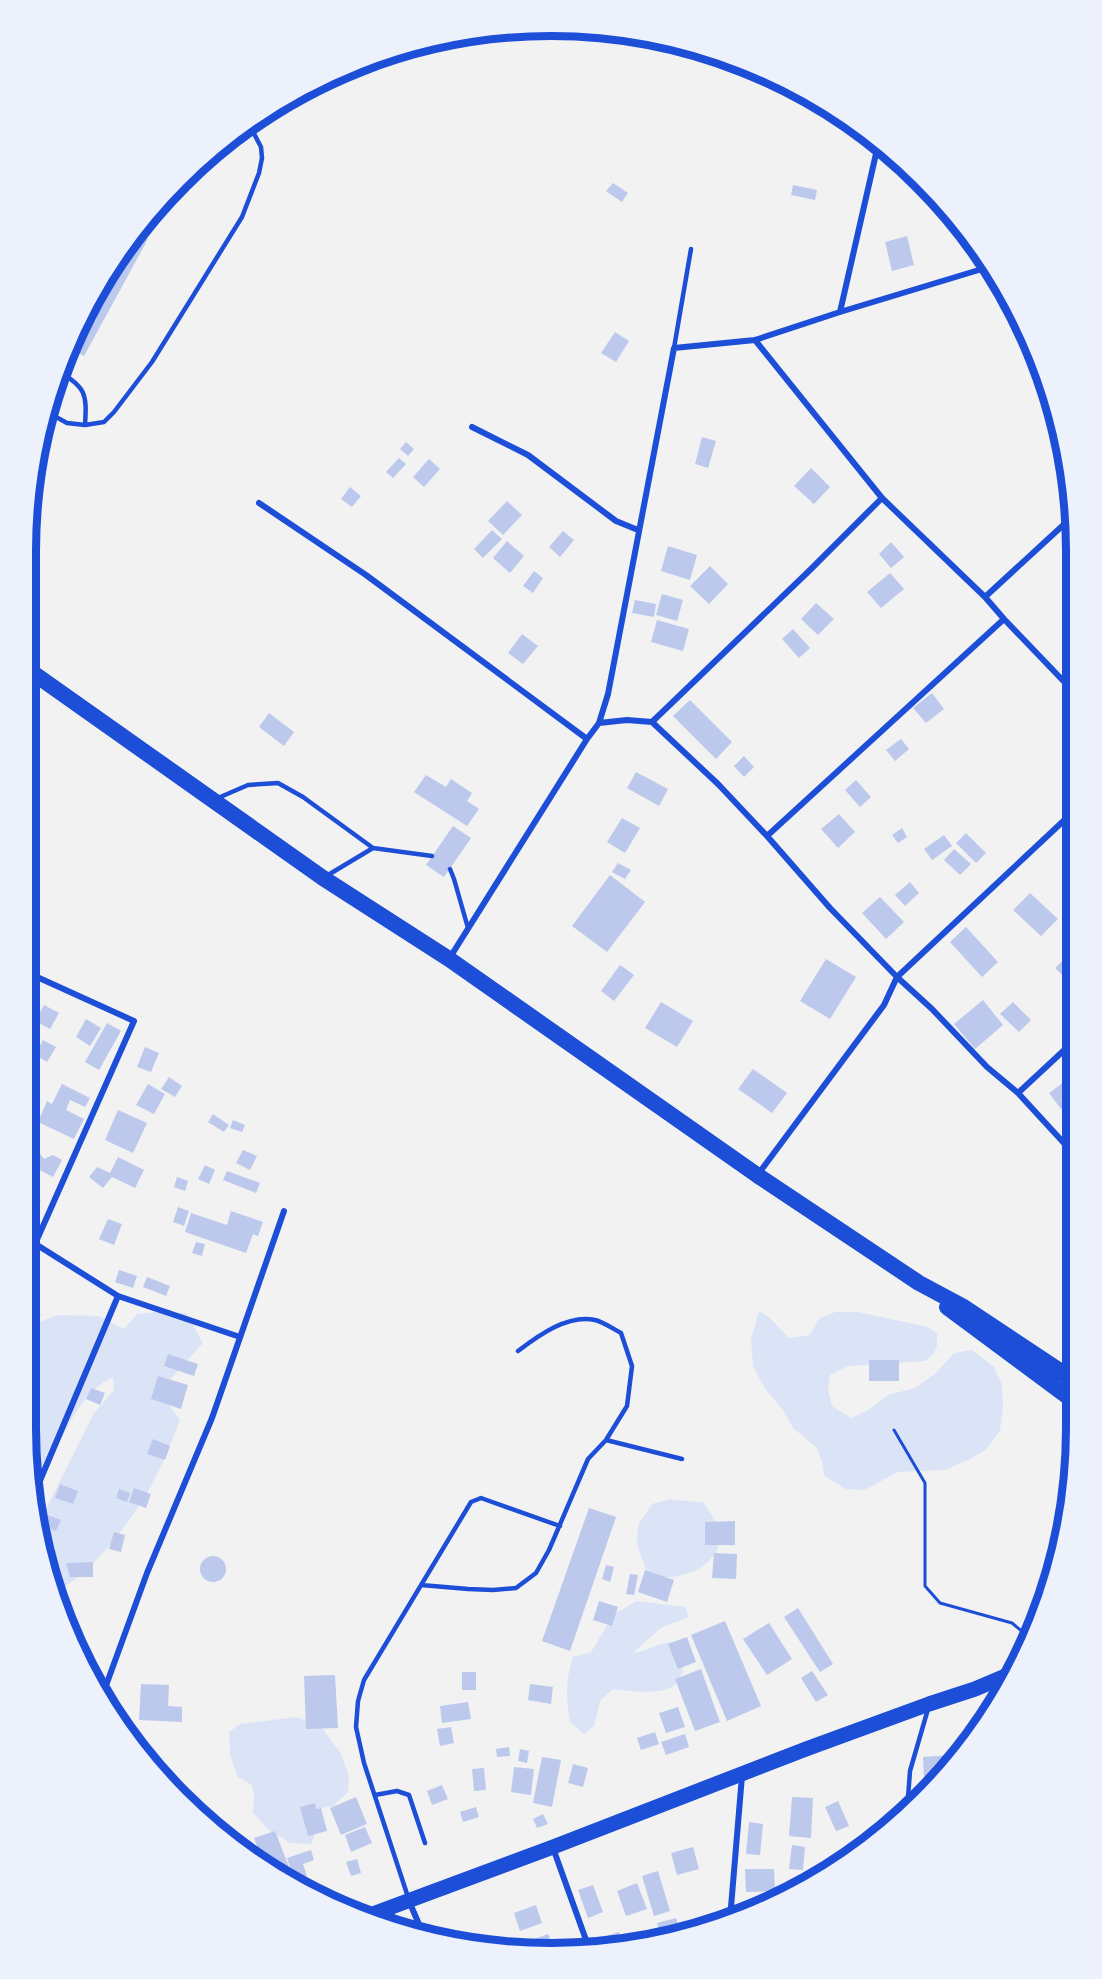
<svg xmlns="http://www.w3.org/2000/svg" width="1102" height="1979" viewBox="0 0 1102 1979" font-family="Jost,sans-serif">
	<style>
		.green { fill: #dbe4f7 }
		.building { fill: #bdc9ec }
		.lines { fill: none; stroke-linecap: round; stroke-linejoin: round }
		.path { stroke: #1d4ed8; stroke-width: 3 }
		.service { stroke: #1d4ed8; stroke-width: 4.5 }
		.minor { stroke: #1d4ed8; stroke-width: 6 }
		.primary { stroke: #1d4ed8; stroke-width: 15 }
		.trunk { stroke: #1d4ed8; stroke-width: 16 }
		.rim { fill: none; stroke: #1d4ed8; stroke-width: 8 }
	</style>
	<rect width="100%" height="100%" fill="#f2f2f2"/>
	<path class="green" d="M759,1311L769,1317L789,1338L810,1335L819,1319L835,1312H858L928,1327L937,1333C938,1347 937,1353 925,1361L848,1366L830,1375L828,1389L832,1406L851,1418L868,1410L888,1395L915,1388L936,1373L954,1353L972,1350L994,1367L1002,1385L1003,1407L1000,1430L987,1449L970,1459L945,1470L898,1472L864,1490L846,1489L824,1476L822,1461L816,1447L793,1428L783,1410L766,1390L753,1367L751,1339Z
		M156,1312L186,1313L203,1343L165,1385L168,1403L180,1420C170,1445 160,1473 145,1496C128,1525 84,1583 52,1592L41,1519L94,1413L114,1390L113,1377C74,1394 52,1460 37,1497L26,1428V1328L57,1315L99,1316L124,1329L137,1314Z
		M670,1499L704,1503C710,1513 720,1525 720,1537C720,1562 690,1577 668,1577C662,1578 653,1572 646,1570L637,1545L638,1525L652,1504Z
		M637,1601L685,1607L689,1617L661,1628L633,1653C647,1651 658,1643 672,1642L683,1672C681,1675 679,1681 676,1684C663,1696 629,1691 613,1689L600,1701L594,1726L584,1734L570,1722C566,1697 565,1682 573,1657L591,1652L614,1614Z
		M297,1717L323,1729L340,1752L349,1776L348,1792L333,1806L309,1810L315,1834L311,1844L290,1843L269,1830L253,1813L254,1797L252,1785L238,1777L230,1755L229,1732L240,1724Z"/>
	<path class="building" d="M613,183L628,193L622,202L606,191Z
		M793,185L817,190L815,200L791,195Z
		M136,232L148,239L84,356L69,348L96,288Z
		M907,236L914,265L892,271L885,242Z
		M615,332L629,341L616,362L601,353Z
		M702,437L716,441L708,468L695,464Z
		M406,442L414,449L408,456L400,449Z
		M399,458L406,464L393,478L386,472Z
		M429,459L440,469L424,487L413,477Z
		M811,468L830,487L814,504L794,486Z
		M350,487L361,496L352,507L341,499Z
		M507,501L522,515L503,535L488,521Z
		M492,530L502,539L483,558L474,549Z
		M563,531L574,540L560,557L549,547Z
		M507,541L524,556L510,573L493,558Z
		M891,542L904,557L891,568L879,554Z
		M668,546L697,555L690,580L661,571Z
		M710,566L728,584L709,604L690,586Z
		M534,571L543,578L533,593L523,586Z
		M890,573L904,589L881,608L867,592Z
		M662,594L683,600L677,621L656,615Z
		M635,600L656,604L654,617L632,613Z
		M816,603L834,619L818,635L801,619Z
		M657,620L689,629L683,651L651,642Z
		M793,629L810,648L799,658L782,639Z
		M522,634L538,646L523,664L508,653Z
		M932,693L944,709L926,723L913,708Z
		M690,700L732,742L716,759L673,716Z
		M269,713L294,732L284,746L259,727Z
		M901,739L909,749L895,761L886,750Z
		M744,756L754,767L744,777L734,766Z
		M636,772L668,789L659,806L627,788Z
		M426,775L446,787L451,779L472,793L467,801L479,809L467,826L414,792Z
		M856,780L871,797L860,807L845,790Z
		M839,814L855,832L838,848L821,829Z
		M622,818L640,828L625,853L607,842Z
		M453,826L471,838L444,877L426,865Z
		M902,828L907,837L898,843L892,835Z
		M966,833L986,853L976,863L956,843Z
		M944,835L952,846L932,860L924,849Z
		M954,849L971,864L960,875L944,860Z
		M618,863L631,870L625,879L612,872Z
		M610,875L645,902L607,952L572,926Z
		M910,882L919,893L905,906L895,895Z
		M1030,893L1058,919L1041,936L1013,910Z
		M880,897L904,922L886,939L862,913Z
		M1074,918V935L1072,936L1063,927Z
		M966,927L998,962L982,977L950,942Z
		M1074,950V987L1055,968Z
		M826,959L856,977L830,1019L800,1001Z
		M620,965L634,975L614,1001L601,991Z
		M983,1000L1003,1025L975,1049L954,1024Z
		M661,1002L693,1021L677,1047L645,1028Z
		M1013,1002L1031,1020L1019,1032L1000,1014Z
		M44,1005L59,1013L50,1029L35,1021Z
		M86,1019L101,1028L90,1046L76,1037Z
		M107,1023L121,1031L99,1070L85,1062Z
		M43,1040L56,1047L47,1062L35,1055Z
		M145,1047L159,1053L151,1072L137,1067Z
		M753,1069L787,1093L772,1113L738,1089Z
		M169,1077L182,1086L175,1097L161,1089Z
		M1064,1082L1074,1095V1099L1061,1109L1049,1093Z
		M62,1084L90,1098L85,1107L70,1100L66,1110L84,1119L74,1139L38,1122L47,1101L52,1104Z
		M148,1084L165,1094L154,1114L136,1105Z
		M118,1110L147,1123L133,1153L105,1140Z
		M213,1114L229,1125L224,1132L208,1122Z
		M233,1120L245,1125L242,1132L230,1128Z
		M33,1144L44,1159L53,1155L62,1160L53,1177L38,1169L26,1153V1147Z
		M243,1150L257,1156L250,1170L236,1163Z
		M118,1157L144,1170L135,1188L112,1177L103,1188L89,1177L97,1167L110,1173Z
		M205,1165L215,1170L209,1184L198,1179Z
		M227,1171L260,1183L256,1193L223,1180Z
		M177,1177L188,1181L185,1191L174,1187Z
		M27,1193L41,1201L32,1218L26,1215Z
		M178,1207L189,1211L184,1226L173,1222Z
		M231,1211L263,1222L258,1236L253,1234L246,1253L185,1232L191,1213L227,1225Z
		M108,1219L122,1224L114,1245L99,1239Z
		M196,1242L205,1244L202,1256L192,1253Z
		M119,1270L137,1276L133,1288L115,1282Z
		M147,1277L170,1286L166,1296L143,1287Z
		M29,1282L39,1290L31,1301L26,1296V1286Z
		M26,1305L41,1315L31,1329L26,1325Z
		M168,1354L198,1364L194,1376L164,1366Z
		M869,1360H899V1381H869Z
		M158,1376L188,1385L181,1409L151,1399Z
		M91,1388L105,1393L100,1405L86,1399Z
		M153,1439L170,1446L165,1460L147,1454Z
		M60,1484L78,1491L73,1504L55,1498Z
		M134,1488L151,1494L146,1508L129,1502Z
		M119,1489L130,1493L127,1502L116,1498Z
		M589,1508L616,1517L570,1651L542,1641Z
		M45,1514L61,1520L56,1531L41,1525Z
		M735,1521V1545H705V1522Z
		M114,1532L125,1535L121,1552L109,1549Z
		M45,1547L56,1551L52,1562L47,1561Z
		M714,1553L737,1554L736,1579L712,1578Z
		M200 1569a13 13 0 1 1 26 0a13 13 0 1 1-26 0Z
		M93,1562V1577H70L66,1563Z
		M606,1565L614,1567L610,1582L602,1579Z
		M645,1570L674,1580L667,1602L638,1592Z
		M630,1574L638,1575L634,1595L626,1594Z
		M599,1601L618,1607L612,1626L593,1620Z
		M798,1608L833,1664L820,1672L784,1617Z
		M725,1621L761,1706L727,1721L691,1635Z
		M769,1623L792,1659L767,1675L743,1639Z
		M687,1637L696,1662L678,1669L668,1644Z
		M701,1669L720,1722L695,1731L675,1679Z
		M812,1671L828,1695L816,1702L801,1678Z
		M462,1672H476V1690H462Z
		M335,1675L338,1728L306,1729L304,1676Z
		M141,1684L169,1685L168,1706L182,1707V1722L139,1720Z
		M530,1684L553,1687L551,1704L528,1700Z
		M468,1702L471,1719L442,1723L440,1706Z
		M678,1707L685,1727L666,1733L659,1713Z
		M451,1727L454,1743L440,1746L437,1729Z
		M655,1732L659,1744L641,1750L637,1738Z
		M685,1734L689,1747L666,1755L661,1742Z
		M509,1747L510,1756L497,1757L496,1749Z
		M520,1749L529,1751L527,1763L518,1761Z
		M951,1755V1758L933,1779L924,1780L923,1757Z
		M542,1757L561,1760L552,1807L533,1803Z
		M573,1764L588,1768L583,1787L568,1783Z
		M514,1767L534,1769L531,1795L511,1792Z
		M484,1768L486,1790L474,1791L472,1769Z
		M442,1785L448,1799L432,1805L427,1791Z
		M356,1797L367,1824L341,1835L330,1808Z
		M792,1797L813,1798L811,1838L789,1836Z
		M838,1801L849,1826L836,1831L825,1807Z
		M315,1803L316,1809L321,1808L327,1831L308,1836L300,1807Z
		M476,1807L479,1817L463,1822L460,1812Z
		M543,1814L548,1824L537,1828L533,1819Z
		M749,1822L763,1824L760,1855L746,1854Z
		M365,1827L372,1843L351,1852L345,1835Z
		M275,1831L289,1867L276,1872L265,1868L254,1838Z
		M792,1845L805,1847L803,1870L789,1869Z
		M693,1847L699,1869L677,1875L671,1853Z
		M311,1850L314,1860L303,1864L307,1876L294,1880L287,1858Z
		M357,1859L361,1873L351,1876L346,1862Z
		M745,1869H774L775,1891L746,1892Z
		M658,1871L670,1911L654,1916L642,1876Z
		M637,1883L647,1909L626,1916L617,1891Z
		M593,1885L603,1912L588,1918L578,1890Z
		M536,1905L542,1923L520,1931L514,1913Z
		M676,1918L679,1928L660,1934L657,1923Z
		M619,1932L622,1944L603,1948L599,1938Z
		M548,1934L555,1949L532,1947L529,1941Z"/>
	<g class="lines">
		<path class="path" d="M894,1430L925,1483V1586L940,1603L1012,1623L1030,1638"/>
		<path class="service" d="M674,348L691,249
			M58,371C86,387 87,394 85,425
			M47,412L67,423L85,425L104,422L114,412L152,362L242,217L259,173L262,158L261,147L251,128L246,125
			M218,798L248,785L278,783L303,797L373,848L432,856
			M450,869L454,879L468,928
			M328,875L373,848
			M606,1440L682,1459
			M421,1585L468,1589L493,1590L516,1588L536,1573L549,1550L588,1459L606,1440L627,1406L632,1366L621,1333C613,1329 604,1322 595,1320C568,1314 539,1335 518,1351
			M375,1795L397,1791L409,1795L425,1843
			M907,1811L910,1771L928,1709
			M408,1897L364,1763L356,1727L358,1701L364,1680L471,1502L481,1498L560,1526"/>
		<path class="minor" d="M840,312L878,145
			M755,340L882,498L985,597L1004,619L1073,691
			M472,427L528,455L616,521L638,530
			M259,503L366,575L587,739
			M985,597L1072,517
			M652,722L810,570L882,498
			M599,723L608,694L674,348L755,340L840,312L992,266
			M767,836L1004,619
			M449,959L587,739L599,723L627,720L652,722L718,784L767,836L830,908L897,977L932,1009L987,1067L1018,1093L1074,1154
			M1018,1093L1074,1041
			M759,1173L884,1005L897,977L1073,812
			M26,1238L118,1296L240,1337
			M26,1260L35,1244L134,1021L26,972
			M36,1490L118,1296
			M104,1691L147,1573L212,1418L284,1211
			M553,1848L590,1951
			M409,1901L424,1936
			M730,1919L742,1776"/>
		<path class="primary" d="M370,1915L553,1847L806,1749L929,1704L975,1689L1015,1672"/>
		<path class="trunk" d="M26,668L323,878L449,959L757,1175L919,1283L962,1306L1075,1381
			M947,1307L1075,1402"/>
	</g>
	<path d="M0 0H1102V1979H0ZM551 36H551A515 515 0 0 1 1066 551V1428A515 515 0 0 1 551 1943H551A515 515 0 0 1 36 1428V551A515 515 0 0 1 551 36Z" fill="#edf1fc" fill-rule="evenodd"/>
	<path class="rim" d="M551 36H551A515 515 0 0 1 1066 551V1428A515 515 0 0 1 551 1943H551A515 515 0 0 1 36 1428V551A515 515 0 0 1 551 36Z"/>
</svg>
